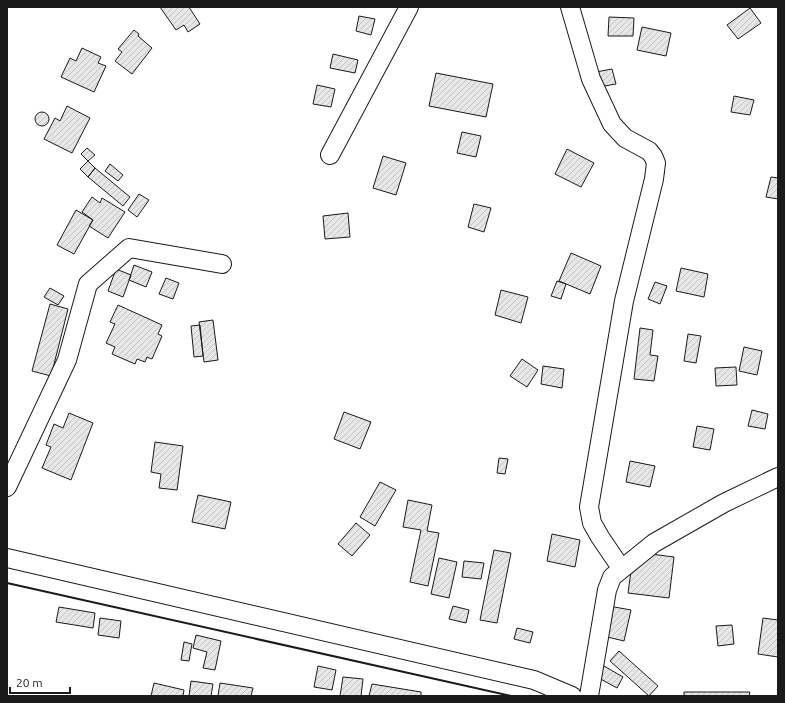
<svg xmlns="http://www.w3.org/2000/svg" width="785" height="703" viewBox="0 0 785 703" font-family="Ubuntu,sans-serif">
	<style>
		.building { fill: url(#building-hatch); stroke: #1a1a1a }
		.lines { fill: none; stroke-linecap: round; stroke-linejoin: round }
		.minor-casing { stroke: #1a1a1a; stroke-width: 20 }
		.minor { stroke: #fff; stroke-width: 18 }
		.wall { stroke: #1a1a1a; stroke-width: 2 }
	</style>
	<defs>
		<pattern id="building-hatch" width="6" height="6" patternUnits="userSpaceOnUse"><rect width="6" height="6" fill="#e6e6e6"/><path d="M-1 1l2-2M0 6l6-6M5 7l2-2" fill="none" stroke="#c5c5c5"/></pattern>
	</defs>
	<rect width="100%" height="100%" fill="#fff"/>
	<path class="building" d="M160,7H189L200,24L188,32L184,25L176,30Z
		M750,8L761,23L738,39L727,25Z
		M359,16L375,19L371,35L356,31Z
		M609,17L634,18L633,36H608Z
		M642,27L671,33L666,56L637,50Z
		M134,30L139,34L138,36L152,48L132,74L115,61L122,52L118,49Z
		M82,48L101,57L98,63L106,66L94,92L61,77L70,58L76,61Z
		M333,54L358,60L355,73L330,68Z
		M612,69L616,84L599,87L596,72Z
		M436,73L493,84L486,117L429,106Z
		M317,85L335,89L331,107L313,104Z
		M734,96L754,100L750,115L731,112Z
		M67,106L90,118L72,153L44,139L55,118L60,121Z
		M35 119a7 7 0 1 1 14 0a7 7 0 1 1-14 0Z
		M462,132L481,136L476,157L457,153Z
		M87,148L95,155L88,161L81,154Z
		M567,149L594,163L581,187L555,174Z
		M383,156L406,163L396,195L373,188Z
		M88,161L95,168L88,177L80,169Z
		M110,164L123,175L118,181L105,171Z
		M95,168L130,197L123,206L88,177Z
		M771,177L778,178V199L766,197Z
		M139,194L149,200L137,217L128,210Z
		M92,197L100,203L102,198L125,212L108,238L89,226L93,220L82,212Z
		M474,204L491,208L484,232L468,227Z
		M76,210L93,220L74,254L57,245Z
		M348,213L350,237L325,239L323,216Z
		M571,253L601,266L590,294L559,281Z
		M134,265L152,272L146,287L129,280Z
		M681,268L708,274L704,297L676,291Z
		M116,269L131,275L123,297L108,291Z
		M166,278L179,283L173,299L159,294Z
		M557,281L566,284L561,299L551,296Z
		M655,282L667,286L660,304L648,299Z
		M50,288L64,296L58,305L44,297Z
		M501,290L528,297L521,323L495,315Z
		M50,304L68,309L51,376L32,371Z
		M118,305L162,325L158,334L162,336L152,359L147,357L145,362L137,359L135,364L112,354L115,347L106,343L115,324L110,322Z
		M213,320L218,360L204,362L199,322Z
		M200,325L203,356L194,357L191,326Z
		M640,328L653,330L650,355L658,356L654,381L634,379Z
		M688,334L701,336L696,363L684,361Z
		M744,347L762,351L757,375L739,371Z
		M522,359L538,370L527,387L510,376Z
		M543,366L564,369L562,388L541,384Z
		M736,367L737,385L716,386L715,368Z
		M752,410L768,414L765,429L748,426Z
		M344,412L371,422L360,449L334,439Z
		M69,413L93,423L71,480L42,468L51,447L46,445L54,424L63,428Z
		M697,426L714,429L710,450L693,447Z
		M155,442L183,446L177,490L159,488L161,474L151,472Z
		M499,458L508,459L505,474L497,473Z
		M630,461L655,466L650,487L626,482Z
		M380,482L396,490L375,526L360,517Z
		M198,495L231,502L225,529L192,522Z
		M408,500L432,505L427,531L439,533L428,586L410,582L421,530L403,527Z
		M356,523L370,535L352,556L338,544Z
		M552,534L580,540L575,567L547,561Z
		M494,550L511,553L497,623L480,620Z
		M643,553L674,557L669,598L628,593L632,564Z
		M439,558L457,562L449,598L431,594Z
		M464,561L484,563L481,579L462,577Z
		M453,606L469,610L466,623L449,619Z
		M609,606L631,610L624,641L603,636Z
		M59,607L95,613L93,628L56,622Z
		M100,618L121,621L119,638L98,635Z
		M763,618L778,620V657L758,654Z
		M732,625L734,644L718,646L716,626Z
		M517,628L533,632L530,643L514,639Z
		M196,635L221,641L215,670L203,668L207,652L193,648Z
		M184,642L192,644L189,661L181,660Z
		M619,651L658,686L649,696L610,661Z
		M318,666L336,670L332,690L314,687Z
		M604,666L623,677L617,688L597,677Z
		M343,677L363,679L361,696H340Z
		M191,681L213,684L211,696H189Z
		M154,683L184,690L183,696H151Z
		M220,683L253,688L251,696H218Z
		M372,684L421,692V696H369Z
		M684,692H750L749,696H684Z"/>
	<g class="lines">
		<g class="minor-casing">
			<path id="minor" d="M570,7L591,79L612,124L625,138L649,151L653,156L656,163L654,179L624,301L589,507L592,523L600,537L621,568
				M330,155L409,7
				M7,487L67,360L88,284L129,248L222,264
				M7,558L534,680L572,696
				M589,696L607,590L612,577L654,543L724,503L778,477"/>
		</g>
		<use href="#minor" class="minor"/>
		<path class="wall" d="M7,583L511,696"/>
	</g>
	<rect width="785" height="703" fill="none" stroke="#1a1a1a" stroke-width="16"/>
	<path d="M10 687v6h60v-6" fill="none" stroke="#1a1a1a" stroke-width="2"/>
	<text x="16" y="687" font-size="12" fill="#1a1a1a" stroke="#ffffff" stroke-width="3" paint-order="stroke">20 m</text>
</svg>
